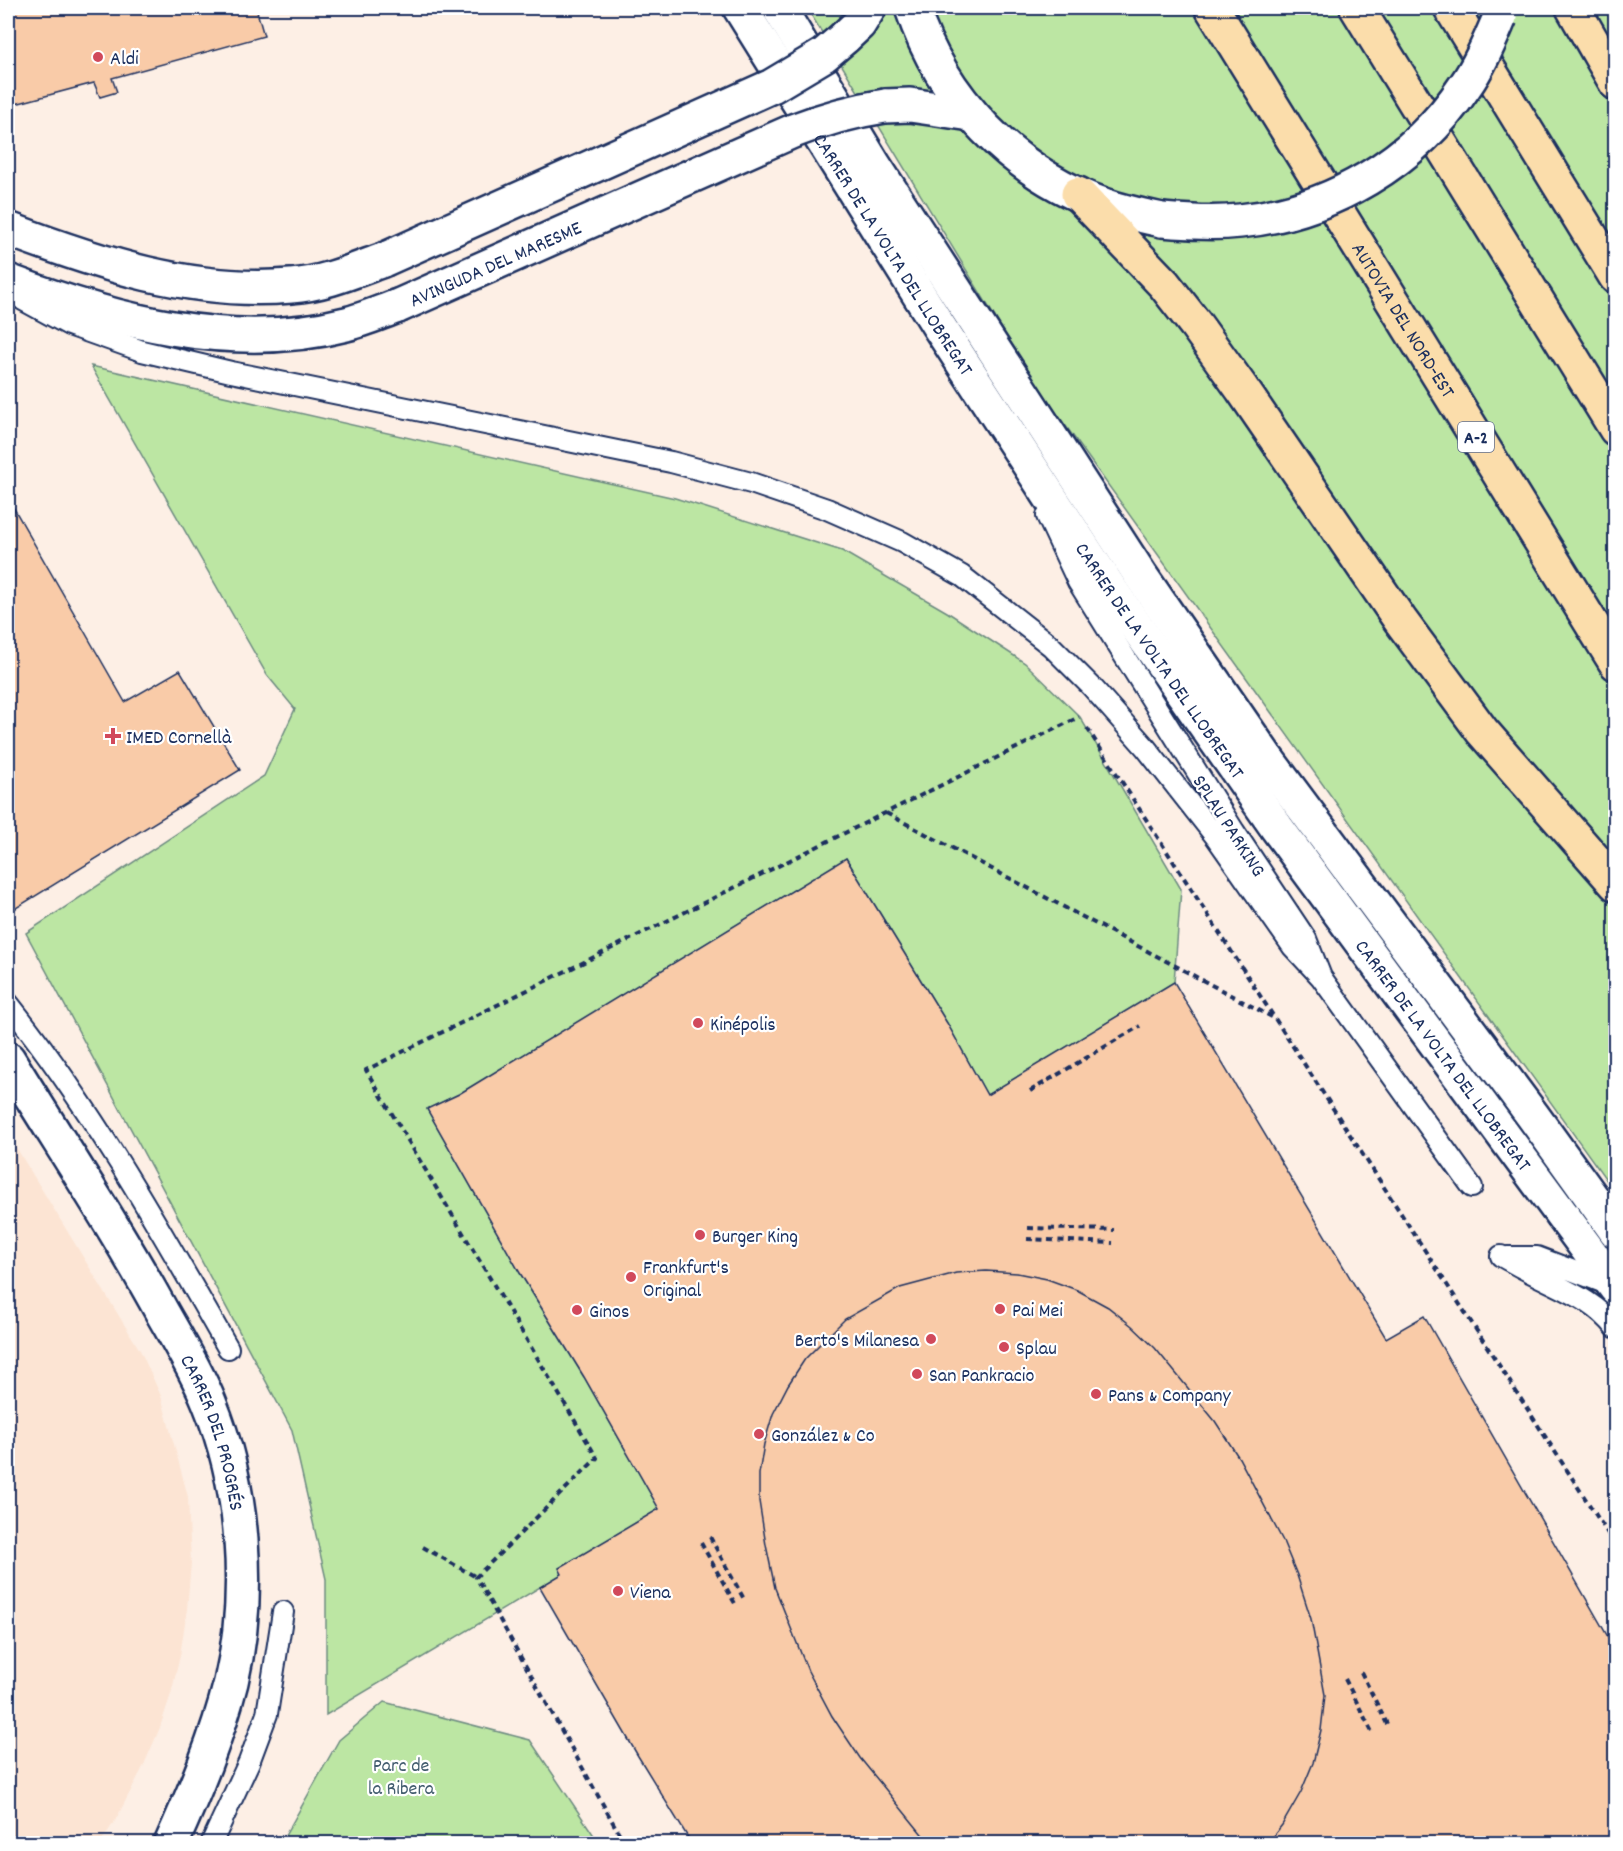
<svg xmlns="http://www.w3.org/2000/svg" width="1623" height="1851" viewBox="0 0 1623 1851" font-family="Dekko,sans-serif">
	<style>
		.built { fill: #fce4d3 }
		.green { fill: #bce6a3; stroke: #6c8a80; stroke-width: 1.5 }
		.building { fill: #f9cba8; stroke: #1b2f5e; stroke-width: 1.5 }
		.lines { fill: none; stroke-linecap: round; stroke-linejoin: round }
		.service-casing { stroke: #1b2f5e; stroke-width: 24 }
		.minor-casing { stroke: #1b2f5e; stroke-width: 38 }
		.secondary-casing { stroke: #1b2f5e; stroke-width: 38 }
		.motorway-casing { stroke: #1b2f5e; stroke-width: 38 }
		.path { stroke: #1b2f5e; stroke-width: 4; stroke-dasharray: 6 4.5; stroke-linecap: butt }
		.service { stroke: #fff; stroke-width: 20 }
		.minor { stroke: #fff; stroke-width: 33 }
		.secondary { stroke: #fff; stroke-width: 33 }
		.motorway { stroke: #fbddab; stroke-width: 33 }
		.secondary-bridge-casing { stroke: #1b2f5e; stroke-width: 38; stroke-linecap: butt }
		.secondary-bridge { stroke: #fff; stroke-width: 33 }
		.poi-dot { fill: #d1495b; stroke: #fff; stroke-width: 2 }
		.labels { text-anchor: middle; stroke-width: 4.5; stroke-linejoin: round; paint-order: stroke }
		.shield { fill: #fff; stroke: #5f6d8e; stroke-width: 1.5 }
		.shield-label { font-size: 18px; font-weight: bold; fill: #1b2f5e }
		.poi-label { font-size: 20px; fill: #1b2f5e; stroke: #fff; text-anchor: start }
		.street-label { font-size: 20px; fill: #1b2f5e; stroke: #fff }
		.park-label { font-size: 20px; fill: #435d6f; stroke: #fff }
	</style>
	<rect width="100%" height="100%" fill="#fdefe5"/>
	<filter id="ink" filterUnits="userSpaceOnUse"><feTurbulence type="fractalNoise" baseFrequency=".0167" numOctaves="2"/><feDisplacementMap in="SourceGraphic" scale="12" xChannelSelector="R" yChannelSelector="G"/><feConvolveMatrix kernelMatrix="1 2 1 2 8 2 1 2 1" color-interpolation-filters="sRGB"/></filter>
	<g filter="url(#ink)">
		<path class="built" d="M8,1134L141,1352L161,1396L188,1497L191,1563L187,1609L180,1656L171,1694L159,1730L143,1767L115,1821L100,1843H8Z"/>
		<path class="green" d="M807,8H1615V1192L1035,383Z
			M91,366L675,498L842,551L947,612L1025,663L1080,717L1181,889L1174,982L987,1095L947,1023L846,858L459,1094L427,1109L520,1273L584,1377L659,1509L559,1568L562,1574L326,1715V1579L292,1430L26,933L264,776L295,709L267,675Z
			M384,1702L530,1740L599,1843H281L339,1740Z"/>
		<path class="building" d="M8,8H256L264,36L112,78L117,92L100,97L94,83L8,106Z
			M8,498L125,702L180,670L240,770L8,913Z
			M846,858L947,1023L987,1095L1174,982L1386,1338L1424,1316L1616,1651V1844H692L638,1756L540,1587L562,1574L559,1568L659,1509L584,1377L520,1273L427,1109L459,1094Z
			M986,1271L1017,1273L1047,1279L1077,1290L1108,1307L1132,1326L1155,1348L1215,1421L1239,1458L1283,1541L1297,1575L1311,1619L1325,1695L1321,1730L1313,1763L1301,1792L1282,1825L1267,1844H930L860,1758L832,1716L808,1671L775,1588L766,1545L759,1501V1474L764,1444L773,1414L788,1385L805,1359L845,1319L900,1288L956,1273Z"/>
		<g class="lines">
			<g class="service-casing">
				<path id="service" d="M23,300L69,325L142,351L231,372L671,462L751,483L827,509L902,542L962,576L1051,646L1092,687L1146,748L1216,837L1293,947L1321,977
					M1047,516L1078,582L1234,831L1306,939L1321,977L1472,1187
					M8,1003C94,1111 160,1229 228,1348
					M1501,1256C1513,1263 1526,1270 1538,1276C1567,1291 1595,1301 1616,1328
					M1507,1257H1537L1610,1285
					M211,1844L249,1762L267,1714L283,1612"/>
			</g>
			<g class="minor-casing">
				<g id="minor">
					<path id="s1" d="M740,8L938,325L1111,590L1277,828L1616,1288"/>
					<path d="M779,8L874,165L1141,576L1265,756L1533,1116L1616,1231"/>
				</g>
			</g>
			<g class="secondary-casing">
				<g id="secondary">
					<path d="M912,8C942,99 1013,173 1104,205C1123,212 1143,216 1162,220"/>
					<path d="M844,38L859,24L869,8"/>
					<path d="M885,106L910,105L971,114"/>
					<path d="M8,229C97,263 194,295 291,286C323,284 353,271 383,260"/>
					<path d="M8,281C113,321 234,353 346,324C363,320 381,312 398,306"/>
					<path id="s2" d="M8,1059C60,1144 115,1226 163,1314C179,1342 197,1372 209,1402C244,1487 252,1593 231,1682C217,1738 195,1791 171,1844"/>
				</g>
			</g>
			<g class="motorway-casing">
				<g id="motorway">
					<path id="s3" d="M1212,8L1616,663"/>
					<path d="M1357,8L1616,429"/>
					<path d="M1451,8L1616,277"/>
					<path d="M1573,8L1616,83"/>
					<path d="M1078,194L1164,284L1196,325L1242,389L1400,620L1482,731L1616,884"/>
				</g>
			</g>
			<path class="path" d="M1087,728L1616,1546
				M886,813L1274,1018
				M1030,1091L1140,1026
				M1028,1228L1114,1230
				M1027,1239L1113,1243
				M710,1537L745,1601
				M701,1543L737,1607
				M423,1547L476,1577
				M1361,1672L1387,1724
				M1345,1679L1373,1734
				M625,1844L476,1577L597,1458L366,1070L1079,717"/>
			<use href="#service" class="service"/>
			<use href="#minor" class="minor"/>
			<use href="#secondary" class="secondary"/>
			<use href="#motorway" class="motorway"/>
			<g class="secondary-bridge-casing">
				<g id="secondary-bridge">
					<path d="M1162,220C1188,222 1214,224 1240,221C1330,212 1415,162 1465,86C1480,65 1490,40 1500,17"/>
					<path d="M383,260L772,86L824,55L844,38"/>
					<path id="s4" d="M398,306L793,131C824,119 852,111 885,106"/>
				</g>
			</g>
			<use href="#secondary-bridge" class="secondary-bridge"/>
		</g>
	</g>
	<g class="poi-dot">
		<circle cx="98" cy="57" r="6"/>
		<path d="M110 727h6v6h6v6h-6v6h-6v-6h-6v-6h6z"/>
		<circle cx="698" cy="1023" r="6"/>
		<circle cx="700" cy="1235" r="6"/>
		<circle cx="631" cy="1277" r="6"/>
		<circle cx="1000" cy="1309" r="6"/>
		<circle cx="577" cy="1310" r="6"/>
		<circle cx="931" cy="1339" r="6"/>
		<circle cx="1004" cy="1347" r="6"/>
		<circle cx="917" cy="1374" r="6"/>
		<circle cx="1096" cy="1394" r="6"/>
		<circle cx="759" cy="1434" r="6"/>
		<circle cx="618" cy="1591" r="6"/>
	</g>
	<g class="labels">
		<rect class="shield" x="1458" y="422" width="36" height="30" rx="4.5"/>
		<g class="shield-label">
			<text x="1476" y="443">A-2</text>
		</g>
		<g class="poi-label">
			<text x="110" y="64">Aldi</text>
			<text x="126" y="743">IMED Cornellà</text>
			<text x="710" y="1030">Kinépolis</text>
			<text x="712" y="1242">Burger King</text>
			<text x="643" y="1273">Frankfurt's<tspan x="643" dy="23">Original</tspan></text>
			<text x="1012" y="1316">Pai Mei</text>
			<text x="589" y="1317">Ginos</text>
			<text x="919" y="1346" text-anchor="end">Berto's Milanesa</text>
			<text x="1016" y="1354">Splau</text>
			<text x="929" y="1381">San Pankracio</text>
			<text x="1108" y="1401">Pans &amp; Company</text>
			<text x="771" y="1441">González &amp; Co</text>
			<text x="630" y="1598">Viena</text>
		</g>
		<g class="street-label">
			<text dy="7" stroke="none"><textPath href="#s1" startOffset="290">CARRER DE LA VOLTA DEL LLOBREGAT</textPath></text>
			<text dy="7" stroke="none"><textPath href="#s4" startOffset="106">AVINGUDA DEL MARESME</textPath></text>
			<text dy="7" stroke="none"><textPath href="#s3" startOffset="366">AUTOVIA DEL NORD-EST</textPath></text>
			<text dy="7" stroke="none"><textPath href="#s1" startOffset="776">CARRER DE LA VOLTA DEL LLOBREGAT</textPath></text>
			<text transform="translate(1230 825) rotate(57)" y="7">SPLAU PARKING</text>
			<text dy="7" stroke="none"><textPath href="#s1" startOffset="1262">CARRER DE LA VOLTA DEL LLOBREGAT</textPath></text>
			<text dy="7" stroke="none"><textPath href="#s2" startOffset="428">CARRER DEL PROGRÉS</textPath></text>
		</g>
		<g class="park-label">
			<text x="401" y="1771">Parc de<tspan x="401" dy="23">la Ribera</tspan></text>
		</g>
	</g>
	<rect width="1623" height="1851" fill="none" stroke="#fff" stroke-width="30"/>
	<rect x="15" y="15" width="1593" height="1821" fill="none" stroke="#1b2f5e" stroke-width="2" filter="url(#ink)"/>
</svg>
